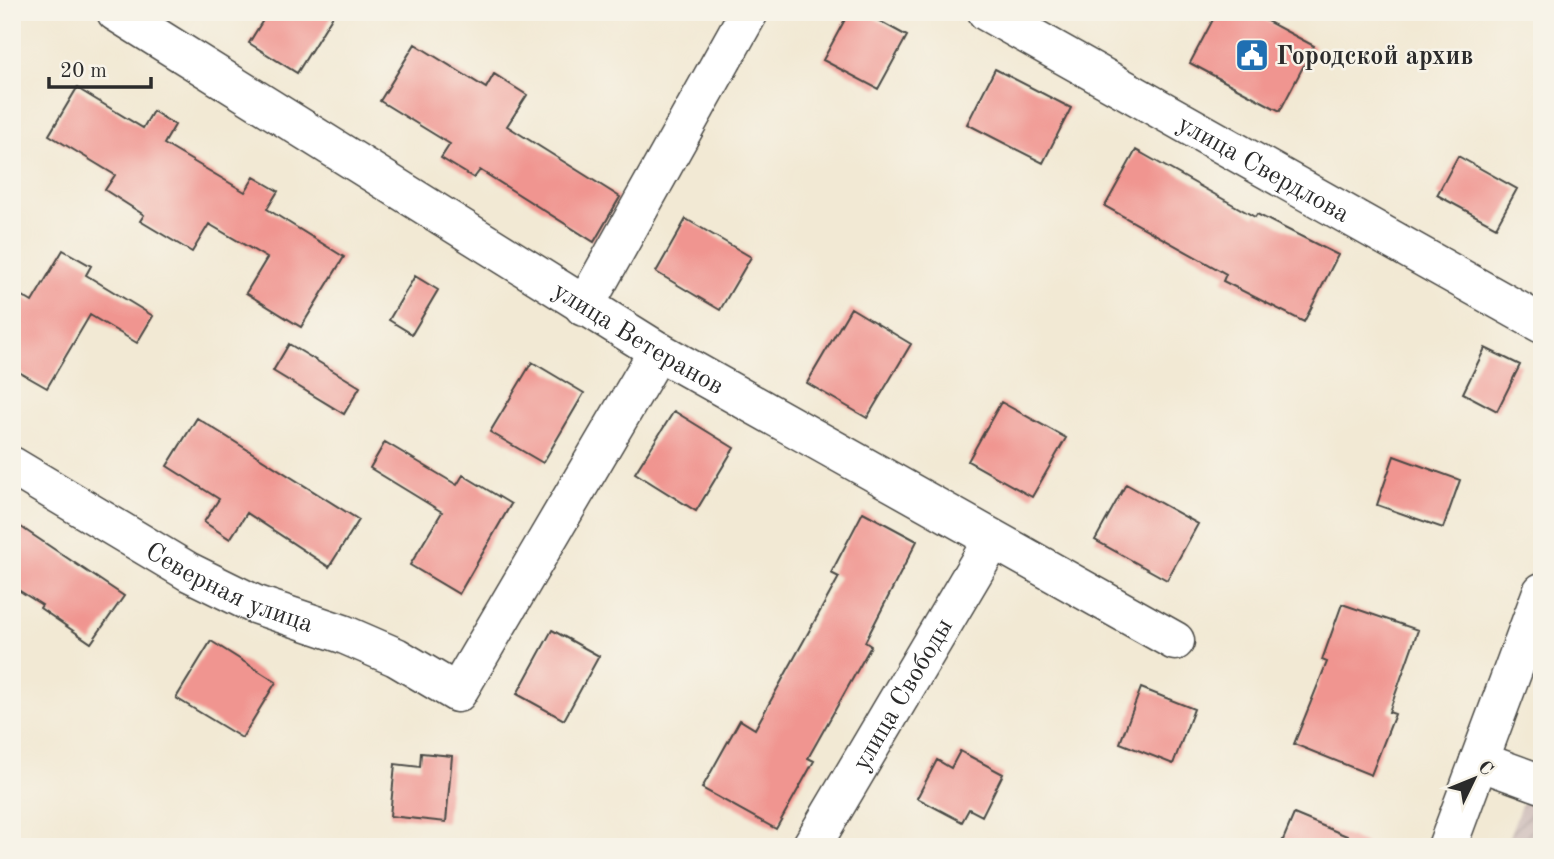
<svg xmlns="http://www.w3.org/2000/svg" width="1554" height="859" viewBox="0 0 1554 859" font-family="'Old Standard TT',serif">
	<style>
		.industrial { fill: url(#industrial-furrows) }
		.building { fill: #f09590 }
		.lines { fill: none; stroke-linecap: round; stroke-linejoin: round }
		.minor-casing { stroke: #494844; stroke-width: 41 }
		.minor { stroke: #fff; stroke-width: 38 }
		.labels { text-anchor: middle; stroke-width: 5; stroke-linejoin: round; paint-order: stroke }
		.poi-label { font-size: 26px; font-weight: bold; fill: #2b2b2b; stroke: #f7f3e8; text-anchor: start }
		.street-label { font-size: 26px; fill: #2b2b2b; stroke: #f7f3e8 }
	</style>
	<defs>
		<pattern id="industrial-furrows" width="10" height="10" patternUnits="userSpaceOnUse" patternTransform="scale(1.75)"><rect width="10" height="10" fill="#d0c0bc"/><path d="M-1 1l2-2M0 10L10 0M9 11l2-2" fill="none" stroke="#b3a5a2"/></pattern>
	</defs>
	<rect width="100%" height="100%" fill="#f7f3e8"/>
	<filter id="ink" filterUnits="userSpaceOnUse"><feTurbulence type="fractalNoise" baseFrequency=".0143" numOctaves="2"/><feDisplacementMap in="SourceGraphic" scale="14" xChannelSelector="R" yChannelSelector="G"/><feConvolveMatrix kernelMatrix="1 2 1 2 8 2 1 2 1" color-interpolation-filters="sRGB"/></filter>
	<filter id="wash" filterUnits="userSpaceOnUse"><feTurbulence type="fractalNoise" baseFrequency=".00686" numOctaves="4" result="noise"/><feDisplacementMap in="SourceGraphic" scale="28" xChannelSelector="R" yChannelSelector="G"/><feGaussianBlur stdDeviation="1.57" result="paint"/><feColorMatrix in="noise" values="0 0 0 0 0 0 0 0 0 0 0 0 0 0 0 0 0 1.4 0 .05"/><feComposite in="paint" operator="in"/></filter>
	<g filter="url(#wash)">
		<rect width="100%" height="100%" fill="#f2e9d4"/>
		<path class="industrial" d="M1542,750V847H1505L1531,780Z"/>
		<g id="blocks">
			<path class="building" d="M268,12H335L297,73L249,43Z
				M849,12H863L907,36L878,89L823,60Z
				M1217,12H1250L1314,46L1280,111L1190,63Z
				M415,44L486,88L494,74L527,95L507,126L620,197L594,242L480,170L474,178L441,158L450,144L380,101Z
				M995,69L1071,108L1043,163L967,124Z
				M77,88L143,128L153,111L175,125L164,144L245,192L254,177L278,191L267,209L344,257L301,327L246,293L267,258L209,224L192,252L140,221L144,215L105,190L115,175L49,135Z
				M1136,150L1255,217L1257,214L1338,255L1304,322L1223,281L1226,274L1105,206Z
				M1458,156L1517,189L1496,227L1437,195Z
				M686,219L751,257L720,310L656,272Z
				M63,250L91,266L86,275L153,316L137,343L90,315L47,388L12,368V290L32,302Z
				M415,276L438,290L412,334L389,320Z
				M851,308L911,344L867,418L807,383Z
				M289,344L360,387L344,414L273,371Z
				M1485,348L1520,365L1497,411L1463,393Z
				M532,362L584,393L543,463L490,432Z
				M1001,402L1066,438L1032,497L968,461Z
				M674,411L734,448L696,511L635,473Z
				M197,418L359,520L329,567L247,513L230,539L204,522L219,499L167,466Z
				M385,442L457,485L463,475L511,504L459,594L410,565L442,512L370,468Z
				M1394,456L1460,480L1443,528L1377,505Z
				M1126,484L1198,524L1167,580L1095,540Z
				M863,512L917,541L865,642L871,646L808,758L814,761L776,829L702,788L740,720L755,729L839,577L831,573Z
				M12,521L124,596L91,643L40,608L42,605L12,586Z
				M1342,604L1418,630L1389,712L1395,714L1371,775L1294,744L1327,662L1322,660Z
				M552,630L599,656L564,720L517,694Z
				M211,641L276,682L242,738L176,698Z
				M1141,688L1194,709L1173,764L1120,743Z
				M960,751L1003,774L982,816L969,809L962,822L917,798L937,760L951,768Z
				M421,753L452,756L446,822L390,816L395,764L420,767Z
				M1294,814L1371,846V847H1280Z"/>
		</g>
	</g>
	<g filter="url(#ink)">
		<use href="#blocks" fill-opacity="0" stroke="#494844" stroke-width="2"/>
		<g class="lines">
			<g class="minor-casing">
				<g id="minor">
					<path id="s1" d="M116,12L658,351L1175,641"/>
					<path id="s2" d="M987,12L1542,324"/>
					<path d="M584,307L749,12"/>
					<path id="s3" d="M12,466L189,572L254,604L343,634L396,657L457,693L658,351"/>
					<path d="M1479,761L1542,784"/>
					<path id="s4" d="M811,847L992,541"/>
					<path d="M1447,847L1542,592"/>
				</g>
			</g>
			<use href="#minor" class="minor"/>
		</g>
	</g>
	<defs>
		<g id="civic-square" transform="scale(1.75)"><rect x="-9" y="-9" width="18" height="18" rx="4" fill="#1f6fb2" stroke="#f7f3e8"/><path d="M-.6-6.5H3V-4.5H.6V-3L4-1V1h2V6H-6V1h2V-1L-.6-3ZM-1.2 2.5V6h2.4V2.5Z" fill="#fff"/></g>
	</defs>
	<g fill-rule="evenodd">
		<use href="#civic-square" x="1252" y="55"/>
	</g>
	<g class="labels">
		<g class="poi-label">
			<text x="1276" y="64">Городской архив</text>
		</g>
		<g class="street-label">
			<text dy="9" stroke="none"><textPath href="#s2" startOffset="318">улица Свердлова</textPath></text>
			<text dy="9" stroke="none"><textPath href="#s1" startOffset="616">улица Ветеранов</textPath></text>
			<text dy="9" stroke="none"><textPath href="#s3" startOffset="250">Северная улица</textPath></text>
			<text dy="9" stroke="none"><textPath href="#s4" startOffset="178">улица Свободы</textPath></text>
		</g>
	</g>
	<rect width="1554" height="859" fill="none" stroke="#f7f3e8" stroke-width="42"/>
	<g transform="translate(1474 779) rotate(47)" stroke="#f7f3e8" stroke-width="5" paint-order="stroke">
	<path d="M0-5L12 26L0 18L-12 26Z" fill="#2b2b2b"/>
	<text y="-10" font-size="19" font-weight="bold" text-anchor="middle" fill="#2b2b2b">С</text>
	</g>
	<path d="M49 77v10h102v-10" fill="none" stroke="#2b2b2b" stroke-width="3.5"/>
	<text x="60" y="77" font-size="21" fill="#2b2b2b" stroke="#f7f3e8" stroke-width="5" paint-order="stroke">20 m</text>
</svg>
